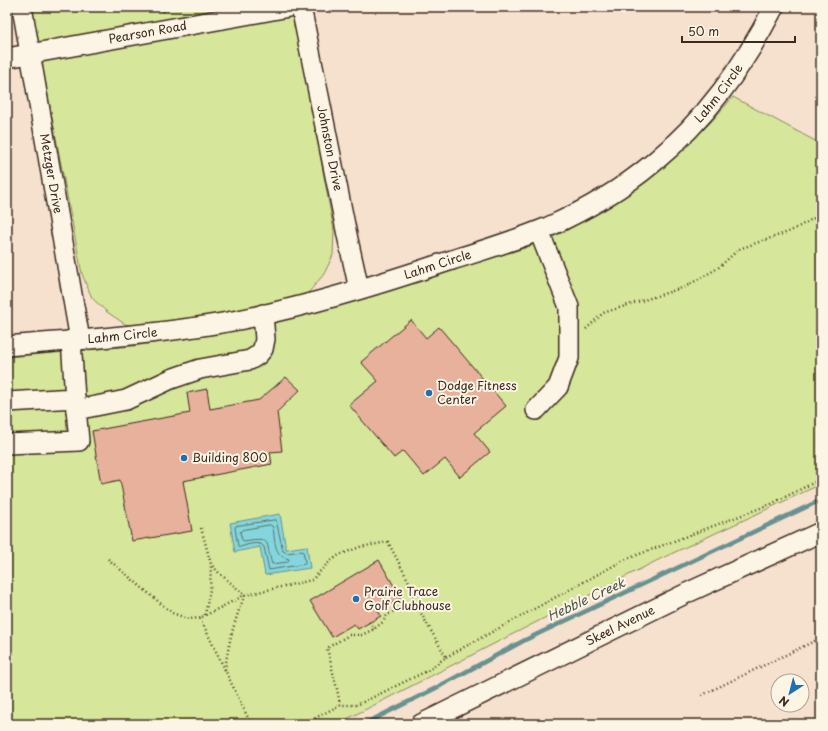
<svg xmlns="http://www.w3.org/2000/svg" width="828" height="731" viewBox="0 0 828 731" font-family="'Playpen Sans',sans-serif">
	<style>
		.green { fill: #d6e69a; stroke: #88885c }
		.water { fill: #85d6dc; stroke: #679190 }
		.lines { fill: none; stroke-linecap: round; stroke-linejoin: round }
		.shore { stroke: #596f6a; stroke-width: 1 }
		.stream { stroke: #679190; stroke-width: 4.5 }
		.building { fill: #e7b19c; stroke: #3b2a1e }
		.minor-casing { stroke: #3b2a1e; stroke-width: 22 }
		.path { stroke: #3b2a1e; stroke-width: 2.5; stroke-dasharray: 1 3; stroke-linecap: butt }
		.minor { stroke: #fcf5e5; stroke-width: 19 }
		.poi-dot { fill: #1f6fb2; stroke: #fcf5e5; stroke-width: 1.5 }
		.labels { text-anchor: middle; stroke-width: 4; stroke-linejoin: round; paint-order: stroke }
		.street-label { font-size: 12px; fill: #3b2a1e; stroke: #fcf5e5 }
		.poi-label { font-size: 12px; fill: #3b2a1e; stroke: #fcf5e5; text-anchor: start }
		.water-label { font-size: 13px; font-style: italic; fill: #4e554e; stroke: #fcf5e5 }
	</style>
	<rect width="100%" height="100%" fill="#f6e1cf"/>
	<filter id="ink" filterUnits="userSpaceOnUse"><feTurbulence type="fractalNoise" baseFrequency=".025" numOctaves="2"/><feDisplacementMap in="SourceGraphic" scale="8" xChannelSelector="R" yChannelSelector="G"/><feConvolveMatrix kernelMatrix="1 2 1 2 8 2 1 2 1" color-interpolation-filters="sRGB"/></filter>
	<g filter="url(#ink)">
		<path class="green" d="M31,7H293L334,231L333,255L324,274L309,292L286,304L143,328L125,324L107,312L92,298L82,274Z
			M733,97L821,144V484L658,560L337,724H7V357L134,346L217,333L428,278L525,248L564,232L640,186L660,171L687,146L710,123Z"/>
		<path class="water" d="M280,514L286,549L307,546L310,568L265,575L260,547L235,552L230,523Z"/>
		<g class="lines">
			<path class="shore" d="M276,520L283,551L287,553L303,551L305,562V564L269,570L264,547C259,540 247,545 240,547L238,546L235,528L236,526Z
				M270,525L273,527C275,539 273,556 289,559L288,562L272,564C265,542 273,536 244,541L242,540L240,532L242,530Z"/>
			<path class="stream" d="M364,724L434,689L525,640L821,500"/>
		</g>
		<path class="building" d="M411,320L426,338L439,327L506,406L474,433L490,452L460,477L445,459L424,476L403,451L394,458L349,405L378,381L361,362Z
			M286,377L300,390L277,412L282,451L270,452L272,464L183,481L192,531L132,541L120,480L101,484L92,431L190,413L187,393L207,389L210,409L259,400Z
			M379,560L401,598L378,611L381,616L358,629L354,624L332,637L310,601Z"/>
		<g class="lines">
			<g class="minor-casing">
				<g id="minor">
					<path id="s1" d="M22,7L80,340"/>
					<path id="s2" d="M301,7L347,235L359,289"/>
					<path id="s3" d="M7,58L289,7"/>
					<path id="s4" d="M7,346C79,340 151,335 222,323C300,309 377,285 452,260C484,250 517,240 548,227C586,210 622,189 653,163C706,119 743,67 774,7"/>
					<path d="M7,402L75,398L71,340"/>
					<path d="M76,410L126,400L171,379L200,369L250,360L258,355L263,349L265,339L263,314"/>
					<path d="M536,410L558,387L569,358V307L539,231"/>
					<path d="M7,444L79,441L75,398"/>
					<path id="s5" d="M421,724L689,592L821,532"/>
				</g>
			</g>
			<path class="path" d="M163,7L164,13
				M586,329L603,313L685,287L718,268L739,249L791,231L821,214
				M201,528L211,564L219,573L245,595C235,618 228,644 225,670
				M108,559L172,613L189,619L200,618
				M205,615L210,589L211,565
				M369,622L374,629
				M446,657L624,560L771,504L821,479
				M702,695L821,638
				M340,705L337,689L327,648L349,635H362L374,629L383,622L387,615L414,601
				M251,724L200,618L245,595L312,580L327,564L339,555L360,547L388,542L410,584L414,601L446,657L429,670L357,705H340L304,724"/>
			<use href="#minor" class="minor"/>
		</g>
	</g>
	<g class="poi-dot">
		<circle cx="429" cy="393" r="4"/>
		<circle cx="184" cy="458" r="4"/>
		<circle cx="356" cy="599" r="4"/>
	</g>
	<g class="labels">
		<g class="street-label">
			<text dy="4" stroke="none"><textPath href="#s3" startOffset="143">Pearson Road</textPath></text>
			<text dy="4" stroke="none"><textPath href="#s4" startOffset="776">Lahm Circle</textPath></text>
			<text dy="4" stroke="none"><textPath href="#s2" startOffset="144">Johnston Drive</textPath></text>
			<text dy="4" stroke="none"><textPath href="#s1" startOffset="169">Metzger Drive</textPath></text>
			<text dy="4" stroke="none"><textPath href="#s4" startOffset="440">Lahm Circle</textPath></text>
			<text dy="4" stroke="none"><textPath href="#s4" startOffset="116">Lahm Circle</textPath></text>
			<text dy="4" stroke="none"><textPath href="#s5" startOffset="222">Skeel Avenue</textPath></text>
		</g>
		<g class="poi-label">
			<text x="437" y="390">Dodge Fitness<tspan x="437" dy="14">Center</tspan></text>
			<text x="192" y="462">Building 800</text>
			<text x="364" y="596">Prairie Trace<tspan x="364" dy="14">Golf Clubhouse</tspan></text>
		</g>
		<g class="water-label">
			<text transform="translate(586 599) rotate(-25)" y="5">Hebble Creek</text>
		</g>
	</g>
	<rect width="828" height="731" fill="none" stroke="#fcf5e5" stroke-width="24"/>
	<rect x="12" y="12" width="804" height="707" fill="none" stroke="#3b2a1e" stroke-width="1.5" filter="url(#ink)"/>
	<g transform="translate(790 693) rotate(216)"><circle r="19" fill="#fcf5e5" stroke="#afa495"/>
	<path d="M0-3L7 15L0 10L-7 15Z" fill="#1f6fb2"/>
	<text y="-6" font-size="11" font-weight="bold" text-anchor="middle" fill="#3b2a1e">N</text>
	</g>
	<path d="M682 36v6h113v-6" fill="none" stroke="#3b2a1e" stroke-width="2"/>
	<text x="688" y="36" font-size="12" fill="#3b2a1e" stroke="#fcf5e5" stroke-width="3" paint-order="stroke">50 m</text>
</svg>
